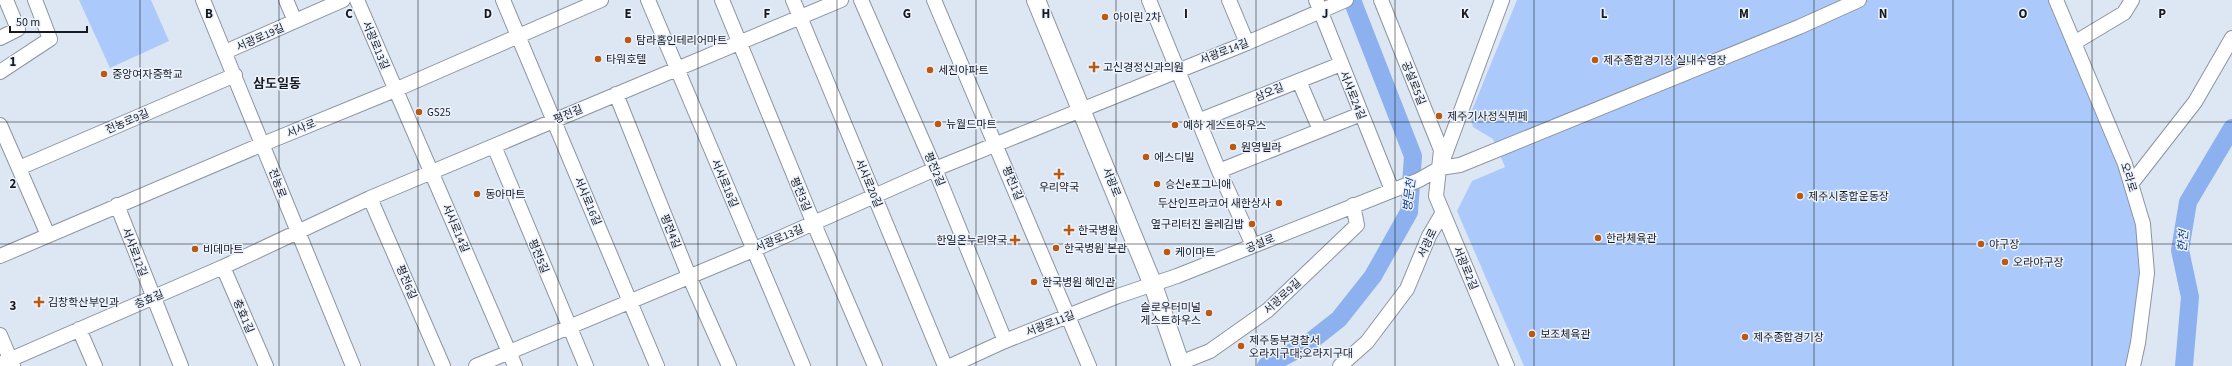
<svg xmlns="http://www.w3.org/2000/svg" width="2232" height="366" viewBox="0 0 2232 366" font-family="'Source Sans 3','Noto Sans KR',sans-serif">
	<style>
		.grass { fill: #abcafb }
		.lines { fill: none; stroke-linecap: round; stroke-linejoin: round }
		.river { stroke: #8cb1ee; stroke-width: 18 }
		.minor-casing { stroke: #8c94a1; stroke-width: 16 }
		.major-casing { stroke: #8c94a1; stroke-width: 20 }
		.minor { stroke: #fff; stroke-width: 14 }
		.major { stroke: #fff; stroke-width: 18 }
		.grid { fill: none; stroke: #171a1f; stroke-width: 1; stroke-opacity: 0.55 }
		.poi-dot { fill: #b95912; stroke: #ecf3fe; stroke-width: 1.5 }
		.labels { text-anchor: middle; stroke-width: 3; stroke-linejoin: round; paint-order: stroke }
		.poi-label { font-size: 11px; fill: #171a1f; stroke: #ecf3fe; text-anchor: start }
		.street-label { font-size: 11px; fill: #171a1f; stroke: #ecf3fe }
		.water-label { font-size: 12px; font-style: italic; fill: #143f85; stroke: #ecf3fe }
		.quarter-label { font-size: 13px; font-weight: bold; fill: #171a1f; stroke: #ecf3fe }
		.grid-label { font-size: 13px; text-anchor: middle; font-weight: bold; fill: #171a1f; stroke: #ecf3fe; stroke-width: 3; stroke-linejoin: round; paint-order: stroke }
	</style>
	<rect width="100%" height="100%" fill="#dde6f3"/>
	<path class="grass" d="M79,0H151L169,41L110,68Z
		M1517,0H2054L2128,172L2147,273L2133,366H1524L1457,211L1472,181L1505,167L1493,139L1473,127L1470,115Z"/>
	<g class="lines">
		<path class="river" d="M1266,366L1306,345L1339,319L1373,276L1409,212L1413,156L1352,0
			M2184,366L2190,297L2180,250L2188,202L2232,128"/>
		<g class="minor-casing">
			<path id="minor" d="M203,0L353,366
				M286,0L295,21
				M357,0L515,366
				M503,0L657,366
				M648,0L803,366
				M722,0L814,224L875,366
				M793,0L945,366
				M861,0L935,169L1005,341
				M934,0L1089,366
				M1149,0L1219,171L1253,245
				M1229,0L1247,43
				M1316,0L1392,190
				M1381,0L1441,150L1436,196L1507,366
				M2056,0L2125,164L2143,224L2147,273L2138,343L2133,366
				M0,38L18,29L6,0
				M2074,43L2124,13L2132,0
				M225,52L343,0
				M0,72L50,39L35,0
				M1299,81L1320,130
				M616,94L689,276L729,366
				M1198,121L1341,64
				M0,125L48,235
				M494,146L586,366
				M19,168L235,75
				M1440,168L1460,165L1799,27L1859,0
				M1219,171L1361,114
				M2131,184L2195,102L2232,38
				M370,198L443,366
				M117,205L181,366
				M0,256L263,144L395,90L601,0
				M223,267L266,366
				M79,329L95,366
				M0,335L13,366
				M1180,363L1210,351L1268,310L1357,225L1353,205
				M0,364L223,267L370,198L841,0
				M476,366L753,250L935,169L1247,43L1346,0
				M950,366L1005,341L1118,296L1177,276L1419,180L1440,168L1502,0
				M1340,366L1367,342L1407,289L1429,236L1442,214"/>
		</g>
		<g class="major-casing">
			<path id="major" d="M1036,0L1153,285L1181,366"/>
		</g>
		<use href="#minor" class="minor"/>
		<use href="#major" class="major"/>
	</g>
	<path class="grid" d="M140,0V366M279,0V366M418,0V366M558,0V366M698,0V366M837,0V366M976,0V366M1116,0V366M1256,0V366M1395,0V366M1534,0V366M1674,0V366M1814,0V366M1953,0V366M2092,0V366M0,122H2232M0,244H2232"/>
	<g class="poi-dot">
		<circle cx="1105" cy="17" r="4"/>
		<circle cx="628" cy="40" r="4"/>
		<circle cx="598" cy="59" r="4"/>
		<circle cx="1595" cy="60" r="4"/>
		<path d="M1092 61h4v4h4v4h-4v4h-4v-4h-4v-4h4z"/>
		<circle cx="930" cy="70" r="4"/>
		<circle cx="104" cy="74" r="4"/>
		<circle cx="419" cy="112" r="4"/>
		<circle cx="1439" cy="116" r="4"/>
		<circle cx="938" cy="124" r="4"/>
		<circle cx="1175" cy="125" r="4"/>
		<circle cx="1233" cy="147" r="4"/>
		<circle cx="1146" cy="157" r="4"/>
		<path d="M1057 168h4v4h4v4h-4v4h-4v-4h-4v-4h4z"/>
		<circle cx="1157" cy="184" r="4"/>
		<circle cx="477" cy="194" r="4"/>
		<circle cx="1800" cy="196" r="4"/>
		<circle cx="1279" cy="203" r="4"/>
		<circle cx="1252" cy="224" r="4"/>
		<path d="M1067 224h4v4h4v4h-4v4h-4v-4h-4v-4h4z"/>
		<circle cx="1598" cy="238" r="4"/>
		<path d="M1013 234h4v4h4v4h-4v4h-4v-4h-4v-4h4z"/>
		<circle cx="1981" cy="244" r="4"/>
		<circle cx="1056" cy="248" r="4"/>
		<circle cx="195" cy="249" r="4"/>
		<circle cx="1167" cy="252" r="4"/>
		<circle cx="2005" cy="262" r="4"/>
		<circle cx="1034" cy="282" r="4"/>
		<path d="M37 296h4v4h4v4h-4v4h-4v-4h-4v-4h4z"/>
		<circle cx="1209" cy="313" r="4"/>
		<circle cx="1532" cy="334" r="4"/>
		<circle cx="1745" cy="337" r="4"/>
		<circle cx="1241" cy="346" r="4"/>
	</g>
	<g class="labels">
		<g class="poi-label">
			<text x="1113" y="21">아이린 2차</text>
			<text x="636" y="44">탐라홈인테리어마트</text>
			<text x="606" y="63">타워호텔</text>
			<text x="1603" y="64">제주종합경기장 실내수영장</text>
			<text x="1103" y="71">고신경정신과의원</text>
			<text x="938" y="74">세진아파트</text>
			<text x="112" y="78">중앙여자중학교</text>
			<text x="427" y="116">GS25</text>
			<text x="1447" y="120">제주기사정식뷔페</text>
			<text x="946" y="128">뉴월드마트</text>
			<text x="1183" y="129">예하 게스트하우스</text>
			<text x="1241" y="151">원영빌라</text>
			<text x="1154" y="161">에스디빌</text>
			<text x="1165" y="188">승신e포그니애</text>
			<text x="1059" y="191" text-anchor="middle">우리약국</text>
			<text x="485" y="198">동아마트</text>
			<text x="1808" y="200">제주시종합운동장</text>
			<text x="1271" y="207" text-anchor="end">두산인프라코어 새한상사</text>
			<text x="1244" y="228" text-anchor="end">옆구리터진 올레김밥</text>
			<text x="1078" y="234">한국병원</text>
			<text x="1606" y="242">한라체육관</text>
			<text x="1007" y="244" text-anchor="end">한일온누리약국</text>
			<text x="1989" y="248">야구장</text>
			<text x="1064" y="252">한국병원 본관</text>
			<text x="203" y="253">비데마트</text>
			<text x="1175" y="256">케이마트</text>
			<text x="2013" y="266">오라야구장</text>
			<text x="1042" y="286">한국병원 혜인관</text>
			<text x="48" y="306">김창학산부인과</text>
			<text x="1201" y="311" text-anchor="end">슬로우터미널<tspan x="1201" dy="13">게스트하우스</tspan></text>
			<text x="1540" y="338">보조체육관</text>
			<text x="1753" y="341">제주종합경기장</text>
			<text x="1249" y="344">제주동부경찰서<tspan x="1249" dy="13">오라지구대;오라지구대</tspan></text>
		</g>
		<g class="street-label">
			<text transform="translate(260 37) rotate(-24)" y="4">서광로19길</text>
			<text transform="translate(376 45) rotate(67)" y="4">서광로13길</text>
			<text transform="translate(1224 51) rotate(-21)" y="4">서광로14길</text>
			<text transform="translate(1414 83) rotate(68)" y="4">공설로5길</text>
			<text transform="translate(1269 92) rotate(-22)" y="4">삼오길</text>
			<text transform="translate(1353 95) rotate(68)" y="4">서사로24길</text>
			<text transform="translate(568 114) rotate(-23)" y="4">평전길</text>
			<text transform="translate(127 121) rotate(-23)" y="4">전농로9길</text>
			<text transform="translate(301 128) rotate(-22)" y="4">서사로</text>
			<text transform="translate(935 169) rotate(67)" y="4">평전2길</text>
			<text transform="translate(2129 177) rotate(73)" y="4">오라로</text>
			<text transform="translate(1112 182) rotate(68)" y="4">서광로</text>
			<text transform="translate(278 183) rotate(69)" y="4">전농로</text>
			<text transform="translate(725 183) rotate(67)" y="4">서사로18길</text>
			<text transform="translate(869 183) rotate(67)" y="4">서사로20길</text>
			<text transform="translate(1013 183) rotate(67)" y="4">평전1길</text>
			<text transform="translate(801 194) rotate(67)" y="4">평전3길</text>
			<text transform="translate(588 201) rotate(67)" y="4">서사로16길</text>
			<text transform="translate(456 228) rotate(67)" y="4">서사로14길</text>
			<text transform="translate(671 231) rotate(68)" y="4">평전4길</text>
			<text transform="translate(779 238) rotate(-23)" y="4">서광로13길</text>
			<text transform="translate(1260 243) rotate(-22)" y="4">공설로</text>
			<text transform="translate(1427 243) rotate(-65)" y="4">서광로</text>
			<text transform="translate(135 252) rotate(69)" y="4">서사로12길</text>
			<text transform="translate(539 256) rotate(68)" y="4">평전5길</text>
			<text transform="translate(1466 268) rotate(67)" y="4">서광로2길</text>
			<text transform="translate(407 282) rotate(67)" y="4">평전6길</text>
			<text transform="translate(1282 296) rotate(-43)" y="4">서광로9길</text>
			<text transform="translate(149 299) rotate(-23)" y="4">충효길</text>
			<text transform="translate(244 316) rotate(67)" y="4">충효1길</text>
			<text transform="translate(1050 323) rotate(-21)" y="4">서광로11길</text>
		</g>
		<g class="water-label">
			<text transform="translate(1409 195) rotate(-83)" y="4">병문천</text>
			<text transform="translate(2183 241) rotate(-85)" y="4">한천</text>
		</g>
		<g class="quarter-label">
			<text x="277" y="88">삼도일동</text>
		</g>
	</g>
	<g class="grid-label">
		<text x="209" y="18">B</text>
		<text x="349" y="18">C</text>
		<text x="488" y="18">D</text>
		<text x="628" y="18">E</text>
		<text x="767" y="18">F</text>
		<text x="907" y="18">G</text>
		<text x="1046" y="18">H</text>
		<text x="1186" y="18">I</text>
		<text x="1325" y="18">J</text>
		<text x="1465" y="18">K</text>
		<text x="1604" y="18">L</text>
		<text x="1744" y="18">M</text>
		<text x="1883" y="18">N</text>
		<text x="2023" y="18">O</text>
		<text x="2162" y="18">P</text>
		<text x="13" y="66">1</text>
		<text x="13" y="188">2</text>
		<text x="13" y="310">3</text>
	</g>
	<path d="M10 26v6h77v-6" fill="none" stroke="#171a1f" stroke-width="2"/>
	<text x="16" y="26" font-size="12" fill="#171a1f" stroke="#ecf3fe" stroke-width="3" paint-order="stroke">50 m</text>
</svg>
